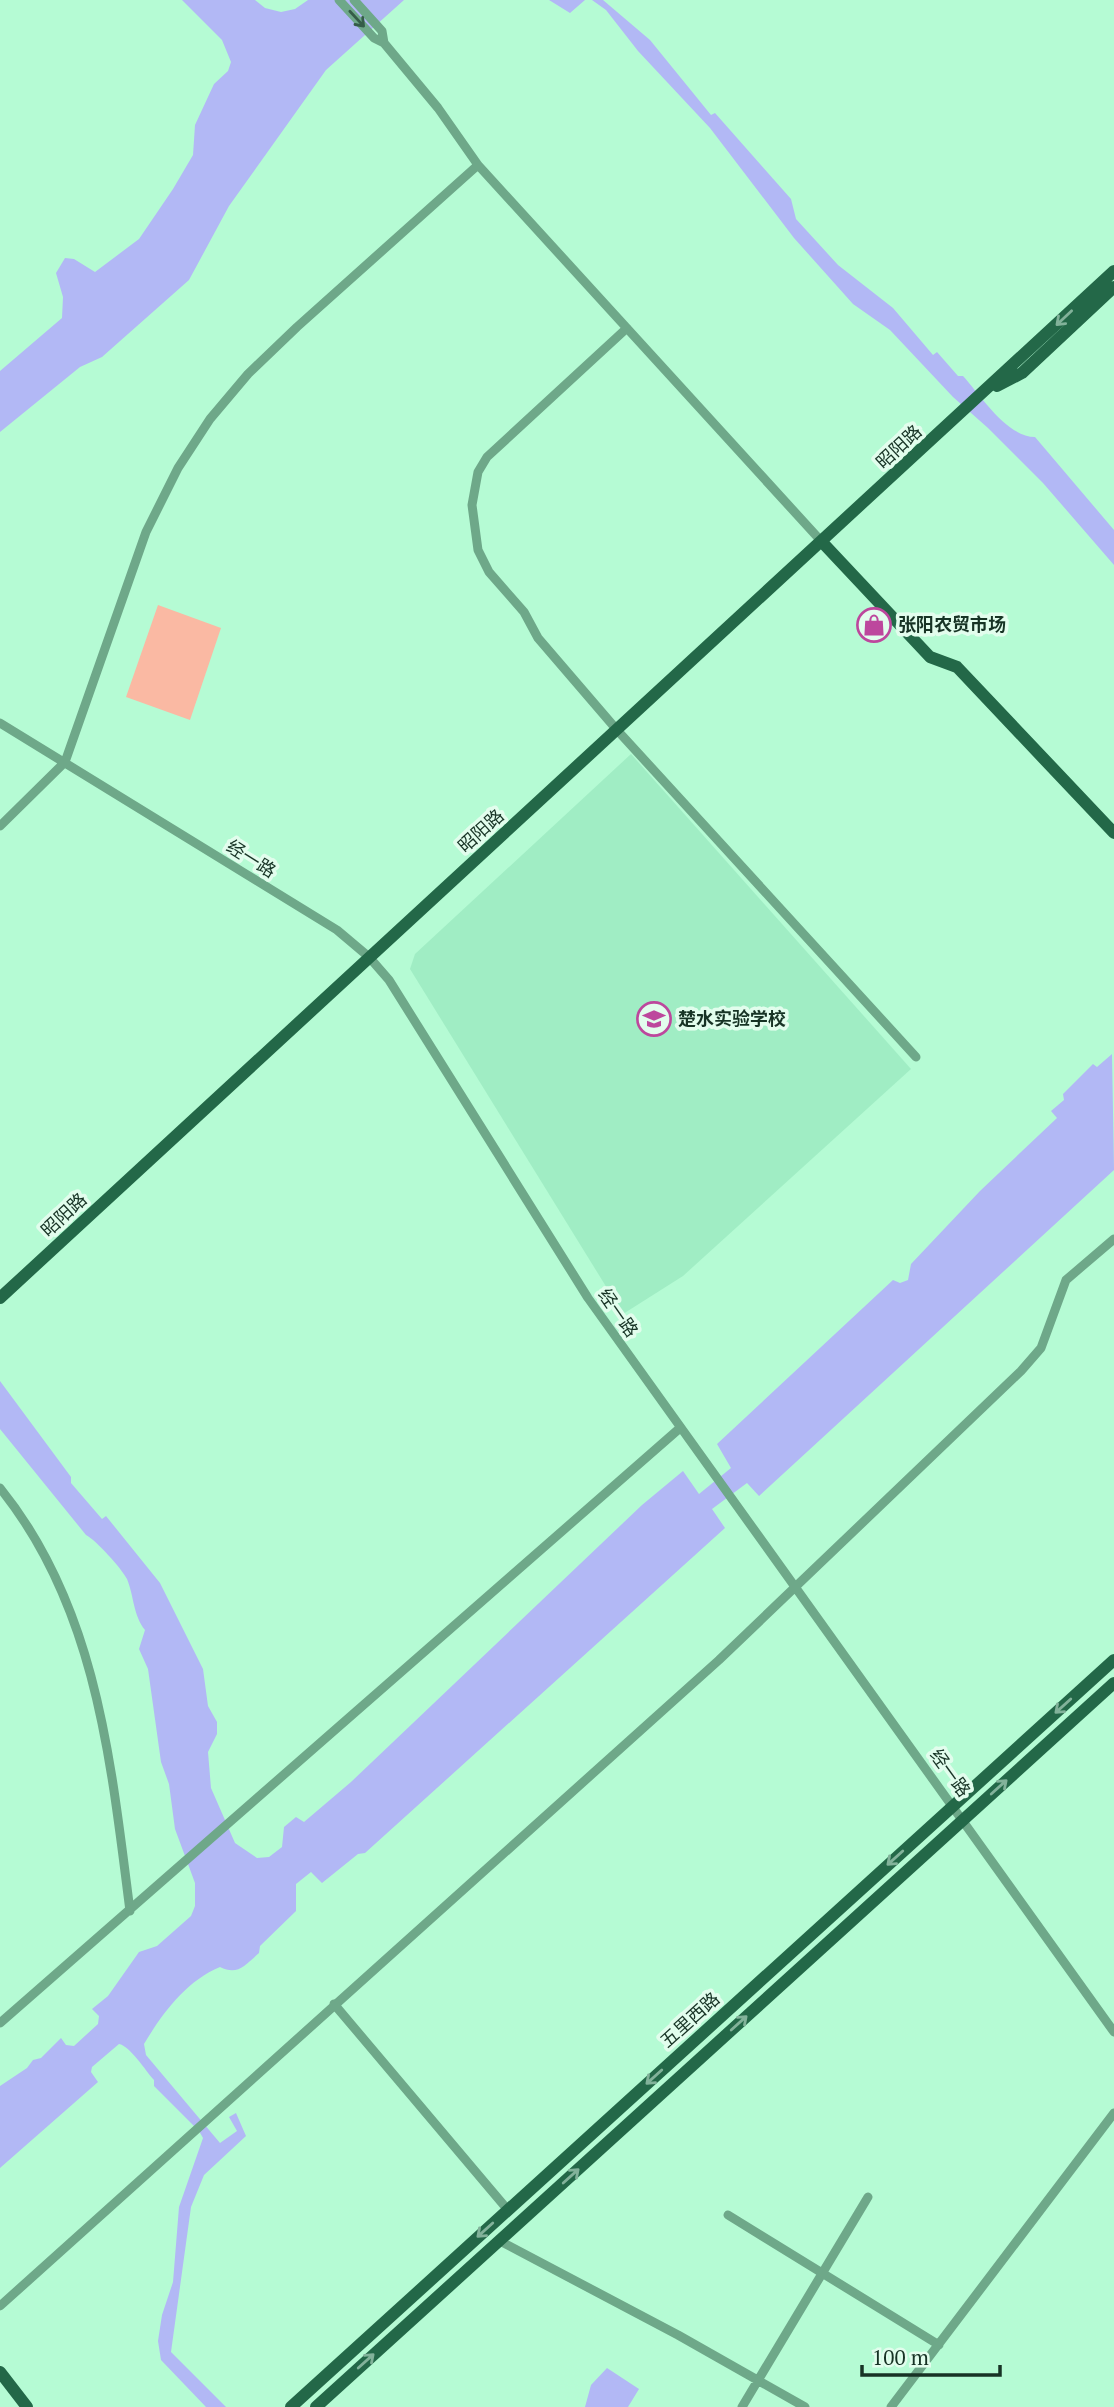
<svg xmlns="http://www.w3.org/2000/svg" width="1114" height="2407" viewBox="0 0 1114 2407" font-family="'PT Serif','Noto Sans SC',serif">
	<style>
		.built { fill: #a0edc4 }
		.green { fill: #fab9a3 }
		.water { fill: #b2b8f5 }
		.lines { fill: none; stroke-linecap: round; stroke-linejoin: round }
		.minor { stroke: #6ea889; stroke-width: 9 }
		.major { stroke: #236848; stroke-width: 12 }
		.oneway { stroke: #355c48 }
		.oneway2 { stroke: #82b29a }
		.labels { text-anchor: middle; stroke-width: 7; stroke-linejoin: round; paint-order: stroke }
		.street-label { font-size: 18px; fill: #173325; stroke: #e2fded }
		.poi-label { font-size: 18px; font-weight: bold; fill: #173325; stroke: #e2fded; text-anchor: start }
	</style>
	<rect width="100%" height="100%" fill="#b5fbd4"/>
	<path class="built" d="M631,754L911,1069L683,1276L623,1314L410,969L415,954Z"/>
	<path class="green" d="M158,605L221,628L190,720L126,697Z"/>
	<path class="water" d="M182,0H255L265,8L281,12L295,9L308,0H404L326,70L229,206L189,280L102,357L80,367L0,432V371L62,318L63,297L56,273L65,258L74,259L95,272L139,239L173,189L193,155L195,125L214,84L228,71L231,62L222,40Z
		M549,0H585L570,13Z
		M592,0H603L650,40L711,115L715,113L791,199L796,219L838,265L893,308L933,355L937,352L958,376H963C981,396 1007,437 1035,437L1114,530V565L1043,483L988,428L953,397L890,330L853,304L794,238L710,128L638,51L606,10Z
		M1112,1054L1114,1170L759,1496L747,1483L712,1509L725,1528L365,1853L358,1854L322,1883L311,1872L296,1884V1911L260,1946L259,1953C245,1965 238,1976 220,1967C186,1981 162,2014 144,2044L146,2055L220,2143L237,2131L229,2117L236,2113L246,2136L204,2175L191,2207L171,2352L226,2407H206L161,2360L158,2341L162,2315L173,2282L179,2207L203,2138L199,2131L154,2086V2080C145,2070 130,2046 119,2044L92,2067L91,2072L98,2082L0,2168V2086L27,2068L33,2060L41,2058L61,2038L66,2045L74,2046L98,2024L99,2016L92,2009L108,1996L139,1952L157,1946L191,1916L195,1906V1883L175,1829L169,1784L161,1762L148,1669L139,1649L145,1630C133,1615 134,1596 127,1579C122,1569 96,1540 86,1535L0,1429V1381L71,1477V1483L102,1519L106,1516L160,1583L203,1669L208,1706L217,1722V1734L208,1752L211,1788L235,1843L257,1858L269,1857L282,1847L284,1827L296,1817L304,1822L351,1782L642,1505L683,1471L699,1494L731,1468L717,1444L893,1280L900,1283L908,1280L911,1264L980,1191L1057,1118L1051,1111L1064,1100L1063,1094L1093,1064L1097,1067Z
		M607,2368L639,2389L628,2407H585L591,2385Z"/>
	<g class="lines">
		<path class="minor" d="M339,0L374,38L384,43L438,108L478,165L822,542
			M354,0L382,31L384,43
			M627,328L487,457L478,472L472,505L478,550L489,572L524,612L538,638L617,730L916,1057
			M0,723L337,930L369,957L389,980L588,1298L1114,2032
			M0,826L65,762L146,532L178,468L210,419L248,374L297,327L478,165
			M0,1488C97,1608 111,1763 130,1911
			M334,2004L508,2210
			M0,2023L680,1428
			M728,2215L939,2345
			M500,2241L678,2335L805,2407
			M0,2306L719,1660L1021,1371L1041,1348L1066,1280L1114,1239
			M742,2407L868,2197
			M891,2407L1114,2113"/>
		<path class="major" d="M997,386L1022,373L1114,287
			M822,542L930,657L957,667L1114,833
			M0,1298L1114,271
			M0,2372L27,2407
			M291,2407L1114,1660
			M316,2407L1114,1683"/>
	</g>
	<defs><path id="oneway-shaft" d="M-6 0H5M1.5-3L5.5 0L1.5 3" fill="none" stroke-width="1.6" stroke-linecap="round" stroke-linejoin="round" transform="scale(1.75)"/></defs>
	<use class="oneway" href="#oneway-shaft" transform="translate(357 19) rotate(47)"/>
	<g class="oneway2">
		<use href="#oneway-shaft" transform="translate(1064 318) rotate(137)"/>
		<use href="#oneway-shaft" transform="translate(1063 1706) rotate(138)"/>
		<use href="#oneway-shaft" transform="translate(999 1787) rotate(-42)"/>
		<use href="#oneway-shaft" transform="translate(895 1858) rotate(138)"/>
		<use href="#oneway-shaft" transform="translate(739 2023) rotate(-42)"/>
		<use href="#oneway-shaft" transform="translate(654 2077) rotate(138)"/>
		<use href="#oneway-shaft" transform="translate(571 2176) rotate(-42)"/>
		<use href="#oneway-shaft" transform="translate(485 2230) rotate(138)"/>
		<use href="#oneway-shaft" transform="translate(366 2361) rotate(-42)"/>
	</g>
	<defs>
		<g id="shop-ring" transform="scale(1.75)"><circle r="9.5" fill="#e2fded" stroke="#bd479d" stroke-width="1.5"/><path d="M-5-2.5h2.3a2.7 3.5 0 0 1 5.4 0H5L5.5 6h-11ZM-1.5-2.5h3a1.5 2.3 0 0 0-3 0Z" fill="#bd479d"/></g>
		<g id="school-ring" transform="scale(1.75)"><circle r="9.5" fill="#e2fded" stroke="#bd479d" stroke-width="1.5"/><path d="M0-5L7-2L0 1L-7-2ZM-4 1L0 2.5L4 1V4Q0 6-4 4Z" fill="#bd479d"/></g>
	</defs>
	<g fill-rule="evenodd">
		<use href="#shop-ring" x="874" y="625"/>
		<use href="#school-ring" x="654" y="1019"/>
	</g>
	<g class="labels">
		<g class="street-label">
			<text transform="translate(899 447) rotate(-43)" y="6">昭阳路</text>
			<text transform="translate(481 831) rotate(-42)" y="6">昭阳路</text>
			<text transform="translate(251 859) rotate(32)" y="6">经一路</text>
			<text transform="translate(64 1215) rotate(-43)" y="6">昭阳路</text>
			<text transform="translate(618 1313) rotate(55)" y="6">经一路</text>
			<text transform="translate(950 1773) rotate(54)" y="6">经一路</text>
			<text transform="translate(690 2020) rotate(-42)" y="6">五里西路</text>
		</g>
		<g class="poi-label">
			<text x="898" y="631">张阳农贸市场</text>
			<text x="678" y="1025">楚水实验学校</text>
		</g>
	</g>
	<path d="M862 2365v10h138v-10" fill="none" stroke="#173325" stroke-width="3.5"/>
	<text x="872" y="2365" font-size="21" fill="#173325" stroke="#e2fded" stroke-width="5" paint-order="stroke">100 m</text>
</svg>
